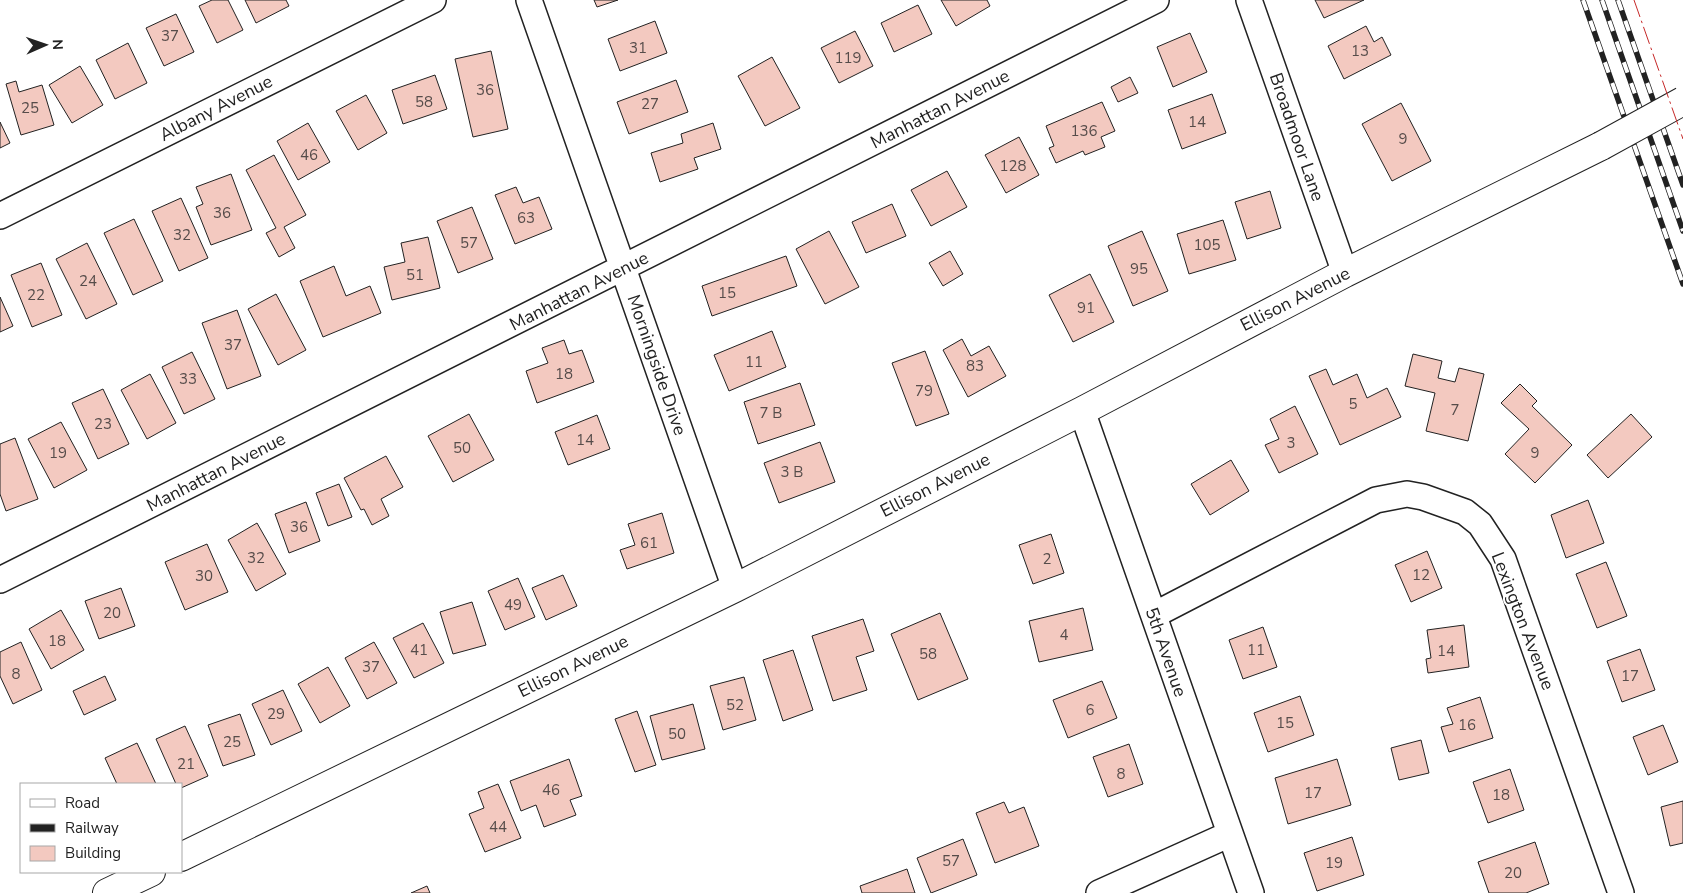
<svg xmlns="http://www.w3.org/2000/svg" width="1683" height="893" viewBox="0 0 1683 893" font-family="'Nunito Sans',sans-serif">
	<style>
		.building { fill: #f3c9c0; stroke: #222 }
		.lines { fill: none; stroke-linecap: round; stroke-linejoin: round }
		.minor-casing { stroke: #222; stroke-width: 28 }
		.tertiary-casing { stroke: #222; stroke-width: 30 }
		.minor { stroke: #fff; stroke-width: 25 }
		.tertiary { stroke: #fff; stroke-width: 28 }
		.rail-casing { stroke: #222; stroke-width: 5.5 }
		.rail { stroke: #fff; stroke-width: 4; stroke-dasharray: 11; stroke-linecap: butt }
		.tertiary-bridge-casing { stroke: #222; stroke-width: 30; stroke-linecap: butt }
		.tertiary-bridge { stroke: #fff; stroke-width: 28 }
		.power { stroke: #c62828; stroke-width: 1; stroke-dasharray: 18 4 2.5 4; stroke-linecap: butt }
		.labels { text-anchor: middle; stroke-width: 4; stroke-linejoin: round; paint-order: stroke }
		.number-label { font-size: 15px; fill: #564c4a }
		.street-label { font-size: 18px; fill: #222; stroke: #fff }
	</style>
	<rect width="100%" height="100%" fill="#fff"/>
	<path class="building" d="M212,0H228L243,30L217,43L199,6Z
		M245,0H286L289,6L256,23Z
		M594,0H618L597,7Z
		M941,0H987L990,6L956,26Z
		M1315,0H1364L1324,18Z
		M918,5L932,34L894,52L881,23Z
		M176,14L194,52L164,66L146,28Z
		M655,21L667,53L620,71L608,39Z
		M1366,26L1374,42L1382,37L1391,55L1344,79L1328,46Z
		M855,31L873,66L839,83L821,48Z
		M1190,33L1207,72L1173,87L1157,47Z
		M128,43L147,83L115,99L96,60Z
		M491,51L508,129L473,137L455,59Z
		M772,57L800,108L765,126L738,76Z
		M80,66L103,105L72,123L49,85Z
		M435,75L447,109L403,124L392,90Z
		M1130,77L1138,93L1118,102L1111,87Z
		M676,80L688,112L629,134L617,102Z
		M16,81L19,92L42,85L54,125L21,135L6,84Z
		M1212,94L1226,133L1182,149L1168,110Z
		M366,95L387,133L358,150L336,111Z
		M1102,102L1115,131L1101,137L1105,147L1085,155L1083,151L1056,163L1049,148L1054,146L1046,126Z
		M1401,103L1431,161L1392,181L1362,124Z
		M0,122L10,143L0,148Z
		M308,123L330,162L298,180L277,141Z
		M713,123L721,149L694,158L698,169L660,182L651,153L683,143L681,134Z
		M1019,137L1039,175L1006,193L985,155Z
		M274,155L306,215L284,227L295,248L279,257L266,233L276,228L246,170Z
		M947,171L967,207L931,226L911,190Z
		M231,174L252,230L211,245L196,207L203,204L196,187Z
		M516,187L523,203L539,197L552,229L515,244L495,195Z
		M1270,191L1281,228L1247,239L1235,202Z
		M181,198L208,258L179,271L152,211Z
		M892,204L906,236L866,253L852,222Z
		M472,207L493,259L458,273L437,221Z
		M134,219L163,281L133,295L104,233Z
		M1223,220L1236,260L1189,274L1177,234Z
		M829,231L859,287L825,304L796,249Z
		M1142,231L1168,291L1133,306L1108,246Z
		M428,237L440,288L392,300L384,267L405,262L401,243Z
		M87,243L117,304L86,319L56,259Z
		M950,251L963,274L943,286L929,263Z
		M786,256L797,286L712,316L702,286Z
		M41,263L62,315L32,327L11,275Z
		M334,266L346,296L370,286L381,313L323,337L300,281Z
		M1090,274L1114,322L1073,342L1049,295Z
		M276,294L306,350L278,365L248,309Z
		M0,297L13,326L0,332Z
		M237,310L261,376L227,389L202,323Z
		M772,331L786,367L729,391L714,355Z
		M962,339L971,356L989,346L1006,376L968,397L943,350Z
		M564,340L569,354L582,350L594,382L537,403L526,371L548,363L542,348Z
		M925,351L949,414L916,426L892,363Z
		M192,352L215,399L184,414L162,367Z
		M1413,354L1442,361L1438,378L1455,382L1459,368L1484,374L1468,441L1426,431L1435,393L1405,386Z
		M1326,369L1333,385L1357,374L1367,398L1387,388L1401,417L1340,445L1309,376Z
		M150,374L176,423L147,439L121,390Z
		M800,383L815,425L758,444L744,402Z
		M1520,384L1537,401L1532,406L1572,445L1535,483L1505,454L1529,429L1501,403Z
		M103,389L129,444L98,459L72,403Z
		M1295,406L1318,454L1279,473L1265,445L1279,439L1270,419Z
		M469,414L494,460L453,482L428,436Z
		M1631,414L1652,437L1608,478L1587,455Z
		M597,415L610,449L568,465L555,432Z
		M61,422L87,470L54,488L28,439Z
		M15,438L38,499L6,511L0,494V444Z
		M820,442L835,482L779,503L764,463Z
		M386,456L403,487L381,499L389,516L372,525L364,509L361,510L344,478Z
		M1231,460L1249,491L1210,515L1191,484Z
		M339,484L352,517L328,526L316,493Z
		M1588,500L1604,543L1566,558L1551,515Z
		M306,502L320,541L289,553L275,514Z
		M662,513L674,553L627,569L620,550L635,545L628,524Z
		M257,523L286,574L256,591L228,540Z
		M1051,534L1064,573L1033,584L1019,545Z
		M207,544L228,592L185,610L165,562Z
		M1427,551L1442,588L1411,602L1395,565Z
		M1606,562L1627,616L1597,628L1576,574Z
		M563,575L577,606L546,620L532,588Z
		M518,578L535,617L505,630L488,591Z
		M121,588L135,626L99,639L85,601Z
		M472,602L486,645L453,654L440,612Z
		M1083,608L1093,650L1039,662L1029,621Z
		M61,610L84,650L51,669L29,629Z
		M940,613L968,679L918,700L891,634Z
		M863,619L874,651L856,657L867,690L833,701L812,636Z
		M423,623L444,663L414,678L393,638Z
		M1464,625L1469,667L1428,673L1426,659L1431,658L1427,630Z
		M1263,627L1277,667L1243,679L1229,640Z
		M21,642L42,690L13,704L0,676V652Z
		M374,642L397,683L367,699L345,658Z
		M1640,649L1655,690L1622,702L1607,661Z
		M793,650L813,710L783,721L763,660Z
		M328,667L350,706L320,723L298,684Z
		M105,676L116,700L84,715L73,691Z
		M744,677L756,720L723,730L710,686Z
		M1102,681L1117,718L1068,738L1053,700Z
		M283,690L302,731L271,745L252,704Z
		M1300,696L1314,735L1268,752L1254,713Z
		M1480,697L1493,738L1449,752L1441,727L1453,724L1447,708Z
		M693,704L705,749L662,760L650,716Z
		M637,711L656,765L635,772L615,719Z
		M240,714L255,755L223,766L208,725Z
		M1663,725L1678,762L1648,775L1633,737Z
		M185,726L208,776L181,788V784H176L156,739Z
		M1421,740L1429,773L1399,780L1391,748Z
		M137,743L156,784H117L105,758Z
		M1129,744L1143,784L1108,797L1093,757Z
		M569,759L582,796L570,800L576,815L544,827L536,805L521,811L510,781Z
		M1337,759L1351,805L1288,824L1275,778Z
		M1510,769L1524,810L1488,823L1473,782Z
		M498,784L521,838L485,852L469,814L484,808L478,792Z
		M1683,801V843L1670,846L1661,807Z
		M1004,802L1009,813L1024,807L1039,846L995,863L976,813Z
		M1352,837L1364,875L1317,891L1304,853Z
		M963,839L977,875L931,893L917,858Z
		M1535,842L1549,884L1526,893H1489L1478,862Z
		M907,869L915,893H862L860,886Z
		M427,886L430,893H411Z"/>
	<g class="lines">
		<g class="minor-casing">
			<path id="minor" d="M529,0L735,588
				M1249,0L1345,273
				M0,216L433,0
				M1082,411L1251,893
				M0,580L1156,0
				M1154,615L1376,500L1407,494L1423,497L1465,512L1480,524L1503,559L1621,893
				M1099,893L1230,834"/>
		</g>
		<g class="tertiary-casing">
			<path id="tertiary" d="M181,857L735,588L1082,411L1345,273L1601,146
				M107,893L151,872"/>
		</g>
		<use href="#minor" class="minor"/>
		<use href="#tertiary" class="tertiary"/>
		<g class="rail-casing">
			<path id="rail" d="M1583,0L1683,284
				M1602,0L1683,231
				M1618,0L1683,185"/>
		</g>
		<use href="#rail" class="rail"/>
		<g class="tertiary-bridge-casing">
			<path id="tertiary-bridge" d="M1601,146L1683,101"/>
		</g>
		<use href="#tertiary-bridge" class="tertiary-bridge"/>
		<path class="power" d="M1634,0L1683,139"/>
	</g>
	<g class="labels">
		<g class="number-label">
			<text x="170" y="41">37</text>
			<text x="638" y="53">31</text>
			<text x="1360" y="56">13</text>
			<text x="848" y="63">119</text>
			<text x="485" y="95">36</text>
			<text x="424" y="107">58</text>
			<text x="650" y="109">27</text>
			<text x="30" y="113">25</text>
			<text x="1197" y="127">14</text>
			<text x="1084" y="136">136</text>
			<text x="1403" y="144">9</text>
			<text x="309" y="160">46</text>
			<text x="1013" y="171">128</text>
			<text x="222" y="218">36</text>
			<text x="526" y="223">63</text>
			<text x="182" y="240">32</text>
			<text x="469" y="248">57</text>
			<text x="1207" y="250">105</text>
			<text x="1139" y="274">95</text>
			<text x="415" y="280">51</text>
			<text x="88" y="286">24</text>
			<text x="727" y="298">15</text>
			<text x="36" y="300">22</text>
			<text x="1086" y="313">91</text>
			<text x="233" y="350">37</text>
			<text x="754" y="367">11</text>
			<text x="975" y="371">83</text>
			<text x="564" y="379">18</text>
			<text x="188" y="384">33</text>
			<text x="924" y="396">79</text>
			<text x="1353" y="409">5</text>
			<text x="1455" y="415">7</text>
			<text x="771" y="418">7 B</text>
			<text x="103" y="429">23</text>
			<text x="585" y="445">14</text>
			<text x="1291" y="448">3</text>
			<text x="462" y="453">50</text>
			<text x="58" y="458">19</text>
			<text x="1535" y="458">9</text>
			<text x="792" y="477">3 B</text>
			<text x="299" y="532">36</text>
			<text x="649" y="548">61</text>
			<text x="256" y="563">32</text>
			<text x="1047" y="564">2</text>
			<text x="1421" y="580">12</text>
			<text x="204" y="581">30</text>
			<text x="513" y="610">49</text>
			<text x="112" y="618">20</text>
			<text x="1064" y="640">4</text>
			<text x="57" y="646">18</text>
			<text x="419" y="655">41</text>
			<text x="1256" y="655">11</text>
			<text x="1446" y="656">14</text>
			<text x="928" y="659">58</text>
			<text x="371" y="672">37</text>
			<text x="16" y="679">8</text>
			<text x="1630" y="681">17</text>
			<text x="735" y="710">52</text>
			<text x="1090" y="715">6</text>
			<text x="276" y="719">29</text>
			<text x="1285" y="728">15</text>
			<text x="1467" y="730">16</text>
			<text x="677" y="739">50</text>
			<text x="232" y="747">25</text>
			<text x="186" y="769">21</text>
			<text x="1121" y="779">8</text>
			<text x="551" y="795">46</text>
			<text x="1313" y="798">17</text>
			<text x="1501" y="800">18</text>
			<text x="498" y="832">44</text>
			<text x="951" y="866">57</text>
			<text x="1334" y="868">19</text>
			<text x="1513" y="878">20</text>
		</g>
		<g class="street-label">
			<text transform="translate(216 108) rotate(-27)" y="6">Albany Avenue</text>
			<text transform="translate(940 109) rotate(-27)" y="6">Manhattan Avenue</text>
			<text transform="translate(1297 137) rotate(71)" y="6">Broadmoor Lane</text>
			<text transform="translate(579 291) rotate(-27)" y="6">Manhattan Avenue</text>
			<text transform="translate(1295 299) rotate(-27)" y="6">Ellison Avenue</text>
			<text transform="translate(657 365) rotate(71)" y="6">Morningside Drive</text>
			<text transform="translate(216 472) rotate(-27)" y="6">Manhattan Avenue</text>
			<text transform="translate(935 485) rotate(-27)" y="6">Ellison Avenue</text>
			<text transform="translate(1523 621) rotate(69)" y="6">Lexington Avenue</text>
			<text transform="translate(1166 652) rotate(71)" y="6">5th Avenue</text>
			<text transform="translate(573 666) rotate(-26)" y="6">Ellison Avenue</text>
		</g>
	</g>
	<rect x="20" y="783" width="162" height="90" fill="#ffffff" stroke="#a7a7a7"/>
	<rect x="30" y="799" width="25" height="8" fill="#ffffff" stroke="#a7a7a7"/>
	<text x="65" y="808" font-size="15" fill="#222222">Road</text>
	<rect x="30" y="824" width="25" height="8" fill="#222222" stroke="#a7a7a7"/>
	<text x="65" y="833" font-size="15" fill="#222222">Railway</text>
	<rect x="30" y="846" width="25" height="15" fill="#f3c9c0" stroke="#a7a7a7"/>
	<text x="65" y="858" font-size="15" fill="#222222">Building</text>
	<g transform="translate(45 45) rotate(88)" stroke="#ffffff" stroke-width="4" paint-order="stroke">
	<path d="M0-4L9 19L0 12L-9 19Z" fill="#222222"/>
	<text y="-8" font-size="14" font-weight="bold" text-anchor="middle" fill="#222222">N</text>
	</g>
</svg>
